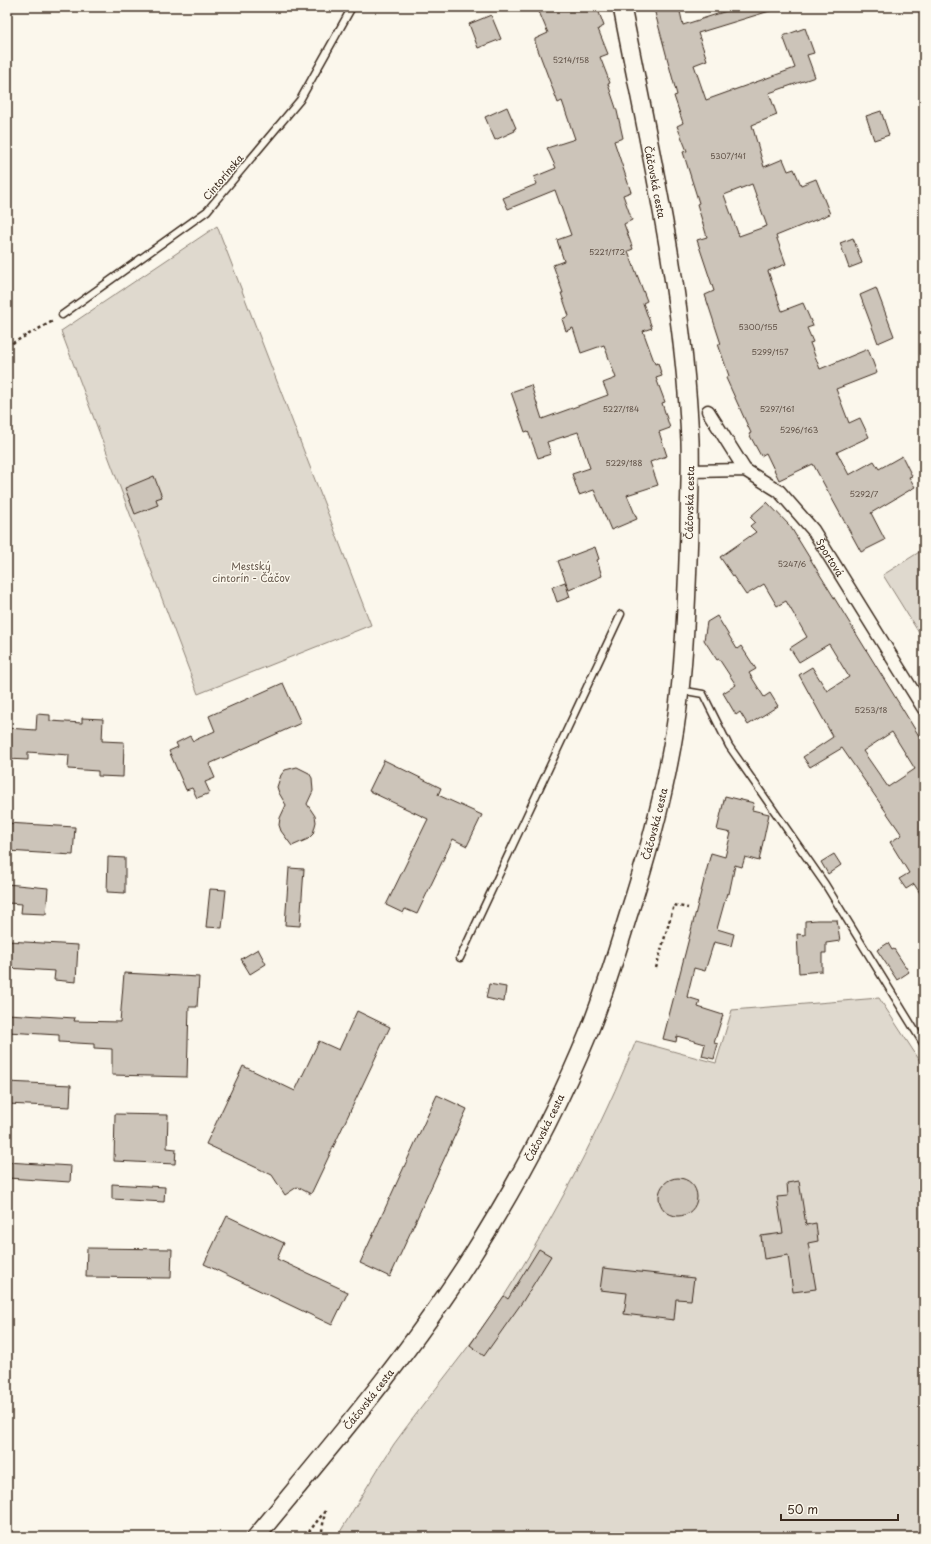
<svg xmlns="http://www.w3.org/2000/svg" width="931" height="1544" viewBox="0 0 931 1544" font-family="'Playpen Sans',sans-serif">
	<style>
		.green { fill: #dfd9ce; stroke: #8d8276 }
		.building { fill: #ccc4b9; stroke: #3b2a1e; fill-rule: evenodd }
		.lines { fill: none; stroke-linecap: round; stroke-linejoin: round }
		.service-casing { stroke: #3b2a1e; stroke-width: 9 }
		.minor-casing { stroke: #3b2a1e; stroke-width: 15 }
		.secondary-casing { stroke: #3b2a1e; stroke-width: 20 }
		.path { stroke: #3b2a1e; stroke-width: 2.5; stroke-dasharray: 3 3; stroke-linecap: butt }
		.service { stroke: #fbf7ec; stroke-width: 6 }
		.minor { stroke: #fbf7ec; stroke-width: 12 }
		.secondary { stroke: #fbf7ec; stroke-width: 17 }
		.labels { text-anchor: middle; stroke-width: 3; stroke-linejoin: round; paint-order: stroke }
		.number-label { font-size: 8px; fill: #5f5045 }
		.street-label { font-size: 10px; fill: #3b2a1e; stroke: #fbf7ec }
		.park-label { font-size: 10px; fill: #64564a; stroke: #fbf7ec }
	</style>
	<rect width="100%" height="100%" fill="#fbf7ec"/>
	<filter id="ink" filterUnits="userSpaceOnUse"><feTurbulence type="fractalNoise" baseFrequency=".025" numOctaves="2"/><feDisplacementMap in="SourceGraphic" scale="8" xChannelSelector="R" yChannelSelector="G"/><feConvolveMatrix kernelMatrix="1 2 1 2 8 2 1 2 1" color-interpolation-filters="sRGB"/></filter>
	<g filter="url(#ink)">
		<path class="green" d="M217,226L371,625L198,694L61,331Z
			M924,549V641L883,575Z
			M879,998L924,1067V1537H337C356,1506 374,1474 394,1444C430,1394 470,1348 504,1296C556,1215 600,1130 636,1041L716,1063L732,1010Z"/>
		<path class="building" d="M537,7H597L604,26L598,29L608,54L600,57L610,83L608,84L617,111L623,138L614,141L631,192L623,195L632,220L624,224L633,249L628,251L647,301L643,303L652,328L643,331L655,364L658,363L662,376L656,378L665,402L662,403L670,428L659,432L667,456L650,462L658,485L627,495L637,519L611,530L594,490L579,495L572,474L590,468L578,432L547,442L551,454L538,458L528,431L525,432L511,392L531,385L542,419L608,395L603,383L616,378L604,345L581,353L573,328L566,331L562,319L569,316L561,293H563L553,265L564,261L557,240L571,235L555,190L508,209L503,198L537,184L534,177L556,168L547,148L575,139L562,101L558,103L535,42V39L548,33Z
			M661,7H679L683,25L739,7H772L773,10L698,33L707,60L694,65L706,100L795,68L783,36L805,28L814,53L807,55L815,77L769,93L777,115L752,125L764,167L783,159L788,171L794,169L801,185L816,179L830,214L776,236L786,264L768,271L782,311L803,303L813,326L807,328L813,342L810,343L820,369L868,349L877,373L836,389L849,423L860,418L869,437L837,452L849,475L874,461L879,469L902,456L912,476L909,477L915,487L871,513L885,540L861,552L813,464L779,480L766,453L761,456L749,434L751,433L726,378L729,376L718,344H721L705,295L714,291L697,240L707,237L697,204L699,203L683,152L687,151L677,126L683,123L674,96L677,95L654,9ZM752,184L767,226L739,236L724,195Z
			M491,15L501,39L478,48L469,24Z
			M507,107L516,128L514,129L515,131L495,140L485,117Z
			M881,111L889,135L874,140L866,116Z
			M853,238L862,263L849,268L840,243Z
			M876,288L894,336L878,343L860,295Z
			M154,476L162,497L156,499L158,505L135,514L125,488Z
			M767,502L790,526L924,744V899L914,884L906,889L899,879L909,873L890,842L902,835L842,748L810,767L803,757L833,737L799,675L812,667L827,691L849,677L829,644L799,662L790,648L807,637L786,601L777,606L764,584L746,595L720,557L756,532L750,526L755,522L750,517ZM892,732L915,769L888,787L863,751Z
			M595,547L599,559L597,560L602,576L569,590L558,561Z
			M565,582L570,597L557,602L552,587Z
			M717,616L737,649L741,646L756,669L749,673L764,697L770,693L778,706L748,725L740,712L736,715L723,693L736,685L719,659L717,660L704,640L707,622Z
			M283,683L301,723L209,764L215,778L205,782L210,793L197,798L192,788L186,790L169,751L178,747L176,743L190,736L193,741L215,731L209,716Z
			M37,714L50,715V721L82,723V718L103,719L102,741L124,742L123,777L98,776V771L68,769L69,755L28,752V760L7,759V728L36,730Z
			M384,760L441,788L438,795L482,815L467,846L453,839L417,914L405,909L403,913L386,905L428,819L369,791Z
			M297,767L309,773L312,778L313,791L307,804L315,816L316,822L313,834L308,839L292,846L281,831L279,825L280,818L286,805L279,793L277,787L281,775L285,770Z
			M725,796L754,803L752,810L769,814L759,861L745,857L742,867L735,865L729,894L727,893L717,929L734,934L731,946L714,942L705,971L694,968L687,997L700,1001L698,1007L723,1015L714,1043L718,1044L714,1059L702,1056L705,1044L677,1036L676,1042L663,1039L711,853L725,857L731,833L717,830Z
			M7,823L75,827L73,855L7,851Z
			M834,854L841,865L828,874L821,862Z
			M108,857L125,858V893L107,892Z
			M289,868L304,869L300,926L285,925Z
			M7,884L48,888L46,914L21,913L22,904L7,903Z
			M210,889L226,890L222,928L206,927Z
			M817,920H837L840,941L826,943V953H822V971L799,973L797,934L805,935V921Z
			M7,941L78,945L76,982L54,980L55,971L7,968Z
			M888,943L892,950L894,949L909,972L897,980L877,950Z
			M258,949L266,964L250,974L241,959Z
			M124,973L199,977L197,1007H189L187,1077L112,1075V1049L94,1048V1044L59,1042V1035L7,1032V1014L75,1018L74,1021L120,1022Z
			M489,984L506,987L504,1002L486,998Z
			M357,1011L390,1027L311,1194L297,1187L285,1195L272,1175L206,1144L243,1066L295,1091L319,1041L339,1050Z
			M7,1082L71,1085L70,1107L7,1104Z
			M437,1095L467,1109L390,1277L360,1263Z
			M115,1114L168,1115L167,1148L176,1149L175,1164L114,1161Z
			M7,1162L71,1166L70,1182L7,1178Z
			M659 1197a19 19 0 1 1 38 0a19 19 0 1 1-38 0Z
			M799,1181L806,1225L816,1223L818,1241L808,1243L816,1289L793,1292L788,1255L764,1259L761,1236L783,1233L777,1197L788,1196L787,1183Z
			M112,1184L165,1187L164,1202L112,1199Z
			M227,1216L284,1243L277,1259L348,1292L332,1325L204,1264Z
			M87,1248L172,1249L171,1278L86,1277Z
			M539,1249L551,1256L523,1301L484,1356L470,1345L504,1296L508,1299Z
			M603,1268L694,1278L691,1300L676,1299L674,1320L624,1314L627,1293L600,1290Z"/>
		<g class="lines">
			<g class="service-casing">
				<path id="service" d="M62,315L207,211L300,100L352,7
					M680,690L703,694L729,746L825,884L924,1045
					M460,958L621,614"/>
			</g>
			<g class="minor-casing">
				<g id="minor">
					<path d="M708,411L745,470"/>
					<path id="s1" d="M690,471L745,470L779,491L813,530L924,709"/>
				</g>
			</g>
			<g class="secondary-casing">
				<g id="secondary">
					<path id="s2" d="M256,1537C331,1446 410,1354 473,1254C517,1184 557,1110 588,1034C604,995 616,955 628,916C652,843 672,766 680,690C686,638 687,585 689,532C689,502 691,472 690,441C684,295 650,151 622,7"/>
				</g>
			</g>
			<path class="path" d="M7,346L53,321
				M656,968L674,905L688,908
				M305,1537L325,1511
				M320,1537L322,1531L325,1511"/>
			<use href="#service" class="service"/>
			<use href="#minor" class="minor"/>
			<use href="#secondary" class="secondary"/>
		</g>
	</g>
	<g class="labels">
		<g class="number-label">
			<text x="571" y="63">5214/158</text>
			<text x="728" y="159">5307/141</text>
			<text x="607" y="255">5221/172</text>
			<text x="758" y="330">5300/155</text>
			<text x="770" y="355">5299/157</text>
			<text x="621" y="412">5227/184</text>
			<text x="777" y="412">5297/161</text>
			<text x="799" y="433">5296/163</text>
			<text x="624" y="466">5229/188</text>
			<text x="864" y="497">5292/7</text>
			<text x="792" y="567">5247/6</text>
			<text x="871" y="713">5253/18</text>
		</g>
		<g class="street-label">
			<text transform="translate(223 177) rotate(-50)" y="4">Cintorínska</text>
			<text transform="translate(655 182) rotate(79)" y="4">Čáčovská cesta</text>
			<text dy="4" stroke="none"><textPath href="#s2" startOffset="1150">Čáčovská cesta</textPath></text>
			<text dy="4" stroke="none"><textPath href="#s1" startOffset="179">Športová</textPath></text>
			<text dy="4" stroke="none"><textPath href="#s2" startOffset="826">Čáčovská cesta</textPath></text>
			<text dy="4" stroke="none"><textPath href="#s2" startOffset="502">Čáčovská cesta</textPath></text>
			<text dy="4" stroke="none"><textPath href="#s2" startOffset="178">Čáčovská cesta</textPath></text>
		</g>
		<g class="park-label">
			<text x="251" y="570">Mestský<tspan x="251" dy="12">cintorín - Čáčov</tspan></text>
		</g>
	</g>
	<rect width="931" height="1544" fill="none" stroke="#fbf7ec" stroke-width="24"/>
	<rect x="12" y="12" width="907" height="1520" fill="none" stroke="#3b2a1e" stroke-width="1.5" filter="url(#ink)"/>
	<path d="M781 1514v6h117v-6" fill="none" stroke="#3b2a1e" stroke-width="2"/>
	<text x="787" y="1514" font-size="12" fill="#3b2a1e" stroke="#fbf7ec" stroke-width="3" paint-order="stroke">50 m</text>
</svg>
